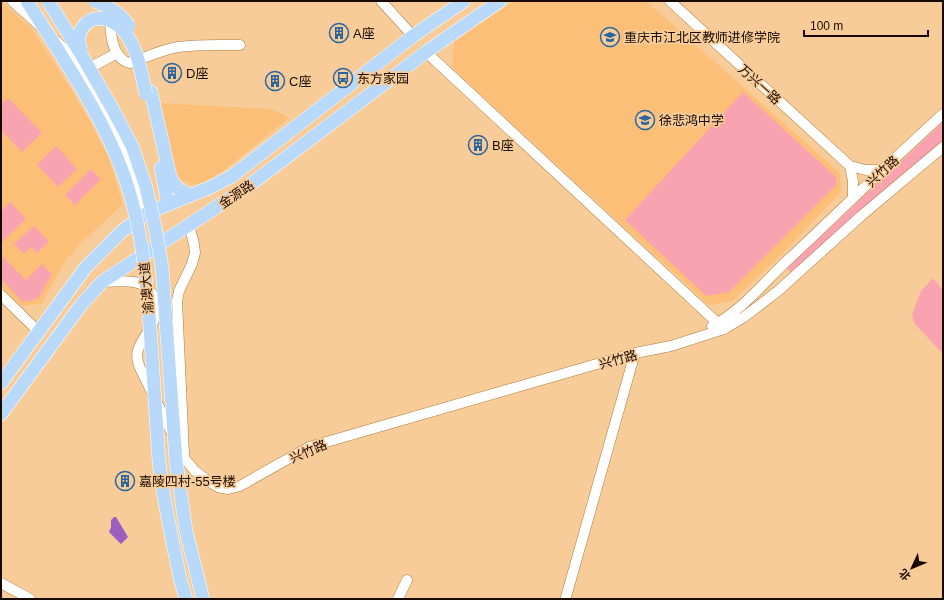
<svg xmlns="http://www.w3.org/2000/svg" width="944" height="600" viewBox="0 0 944 600" font-family="Arial,'Noto Sans SC',sans-serif">
	<style>
		.built { fill: #fbbf77 }
		.green { fill: #faa3b0 }
		.water { fill: #9b5fc2 }
		.lines { fill: none; stroke-linecap: round; stroke-linejoin: round }
		.minor-casing { stroke: #ad7b3a; stroke-width: 11 }
		.major-casing { stroke: #fff; stroke-width: 14 }
		.minor { stroke: #fff; stroke-width: 10 }
		.major { stroke: #b9d9fb; stroke-width: 13 }
		.major-bridge-casing { stroke: #fff; stroke-width: 14; stroke-linecap: butt }
		.major-bridge { stroke: #b9d9fb; stroke-width: 13 }
		.labels { text-anchor: middle; stroke-width: 3.5; stroke-linejoin: round; paint-order: stroke }
		.poi-label { font-size: 13px; fill: #180900; stroke: #f8cc99; text-anchor: start }
		.street-label { font-size: 13px; fill: #180900; stroke: #f8cc99 }
	</style>
	<rect width="100%" height="100%" fill="#f8cc99"/>
	<path class="built" d="M1,1L30,27L70,88L92,125L109,158L115,179L123,204L80,244L66,260L41,304L22,306L1,286Z
		M514,1H646L840,173L841,192L778,258L732,301L709,305L452,68L454,41Z
		M160,103L270,109L279,112L289,118L223,171L211,179L197,185L177,179Z"/>
	<path class="green" d="M743,92L836,177L837,184L729,292L706,296L625,220Z
		M8,98L42,133L22,152L1,130V104Z
		M943,122V141L791,273L787,268Z
		M56,146L77,169L58,187L37,165Z
		M91,169L101,179L75,205L65,195Z
		M10,202L26,219L1,243V211Z
		M34,226L49,242L37,253L31,247L24,254L14,244Z
		M2,256L26,280L42,264L52,274L38,299L23,302L1,279V257Z
		M933,278L943,290V354L914,323L912,314L921,291Z"/>
	<path class="water" d="M114,517H116L128,537L121,544L109,532L111,527V520Z"/>
	<g class="lines">
		<g class="minor-casing">
			<path id="minor" d="M12,1L40,26
				M381,1L413,36
				M670,1L850,166
				M110,15C110,31 111,59 130,63C146,57 161,50 178,47C198,44 220,45 240,45
				M56,41L69,53L83,72L120,143L130,162L145,207
				M426,52L724,329
				M84,71L117,53
				M853,198V181L850,166L866,170H883
				M102,282C119,281 147,277 154,298C157,306 156,315 153,323C149,332 141,340 138,350C136,356 138,363 140,368L184,458L195,471L208,481L218,487L228,489L240,486L309,447L635,353L671,346L724,329L744,317L778,291L861,216L943,147
				M1,295L39,332
				M712,326C743,310 765,281 790,258C841,210 891,161 943,114
				M184,454L177,301L179,291L192,264L195,253L194,244L189,225
				M1,583L30,599
				M566,597L635,353
				M398,599L407,580"/>
		</g>
		<g class="major-casing">
			<path id="major" d="M151,92L170,176C175,187 178,190 190,195
				M161,168L168,205
				M1,383L86,267L122,231L147,213L211,187L232,176L413,36L464,1
				M1,414L81,305L102,282L247,187L426,52L500,1
				M196,571L203,599
				M180,578L186,599"/>
		</g>
		<use href="#minor" class="minor"/>
		<use href="#major" class="major"/>
		<g class="major-bridge-casing">
			<path id="major-bridge" d="M27,1C64,60 109,124 129,191C143,235 146,281 150,327C153,371 156,416 159,461C163,500 172,539 180,578
				M48,1L81,54L113,110L132,146L146,187L155,227L162,267L176,461L186,531L196,571
				M95,1C108,6 121,14 129,26
				M81,50C80,46 78,42 79,38C79,34 81,30 83,27C94,12 113,19 123,30C138,48 141,72 146,94"/>
		</g>
		<use href="#major-bridge" class="major-bridge"/>
	</g>
	<defs>
		<g id="building-ring" transform="scale(1)"><circle r="9.5" fill="#f8cc99" stroke="#2b659d" stroke-width="1.5"/><path d="M-4-6H4V6H1V3H-1V6H-4ZM-2.5-4.3h1.7v1.8h-1.7ZM.8-4.3h1.7v1.8H.8ZM-2.5-1h1.7V.8h-1.7ZM.8-1h1.7V.8H.8Z" fill="#2b659d"/></g>
		<g id="university-ring" transform="scale(1)"><circle r="9.5" fill="#f8cc99" stroke="#2b659d" stroke-width="1.5"/><path d="M0-5L7-2L0 1L-7-2ZM-4 1L0 2.5L4 1V4Q0 6-4 4Z" fill="#2b659d"/></g>
		<g id="bus-ring" transform="scale(1)"><circle r="9.5" fill="#f8cc99" stroke="#2b659d" stroke-width="1.5"/><path d="M-5-6H5V4H4V6H2V4H-2V6H-4V4H-5ZM-3.5-4V0h7V-4ZM-3.5 1.2v1.5H-2V1.2ZM2 1.2v1.5H3.5V1.2Z" fill="#2b659d"/></g>
		<g id="school-ring" transform="scale(1)"><circle r="9.5" fill="#f8cc99" stroke="#2b659d" stroke-width="1.5"/><path d="M0-5L7-2L0 1L-7-2ZM-4 1L0 2.5L4 1V4Q0 6-4 4Z" fill="#2b659d"/></g>
	</defs>
	<g fill-rule="evenodd">
		<use href="#building-ring" x="339" y="33"/>
		<use href="#university-ring" x="610" y="37"/>
		<use href="#building-ring" x="172" y="73"/>
		<use href="#bus-ring" x="343" y="78"/>
		<use href="#building-ring" x="275" y="81"/>
		<use href="#school-ring" x="645" y="120"/>
		<use href="#building-ring" x="478" y="145"/>
		<use href="#building-ring" x="125" y="481"/>
	</g>
	<g class="labels">
		<g class="poi-label">
			<text x="353" y="38">A座</text>
			<text x="624" y="42">重庆市江北区教师进修学院</text>
			<text x="186" y="78">D座</text>
			<text x="357" y="83">东方家园</text>
			<text x="289" y="86">C座</text>
			<text x="659" y="125">徐悲鸿中学</text>
			<text x="492" y="150">B座</text>
			<text x="139" y="486">嘉陵四村-55号楼</text>
		</g>
		<g class="street-label">
			<text transform="translate(760 84) rotate(42)" y="5">万兴一路</text>
			<text transform="translate(882 171) rotate(-43)" y="5">兴竹路</text>
			<text transform="translate(236 194) rotate(-34)" y="5">金源路</text>
			<text transform="translate(146 288) rotate(-95)" y="5">渝澳大道</text>
			<text transform="translate(618 359) rotate(-15)" y="5">兴竹路</text>
			<text transform="translate(308 451) rotate(-23)" y="5">兴竹路</text>
		</g>
	</g>
	<rect width="944" height="600" fill="none" stroke="#180900" stroke-width="4"/>
	<g transform="translate(912 568) rotate(226)" stroke="#f8cc99" stroke-width="3" paint-order="stroke">
	<path d="M0-3L7 15L0 10L-7 15Z" fill="#180900"/>
	<text y="-6" font-size="11" font-weight="bold" text-anchor="middle" fill="#180900">北</text>
	</g>
	<path d="M804 30v6h124v-6" fill="none" stroke="#180900" stroke-width="2"/>
	<text x="810" y="30" font-size="12" fill="#180900" stroke="#f8cc99" stroke-width="3" paint-order="stroke">100 m</text>
</svg>
